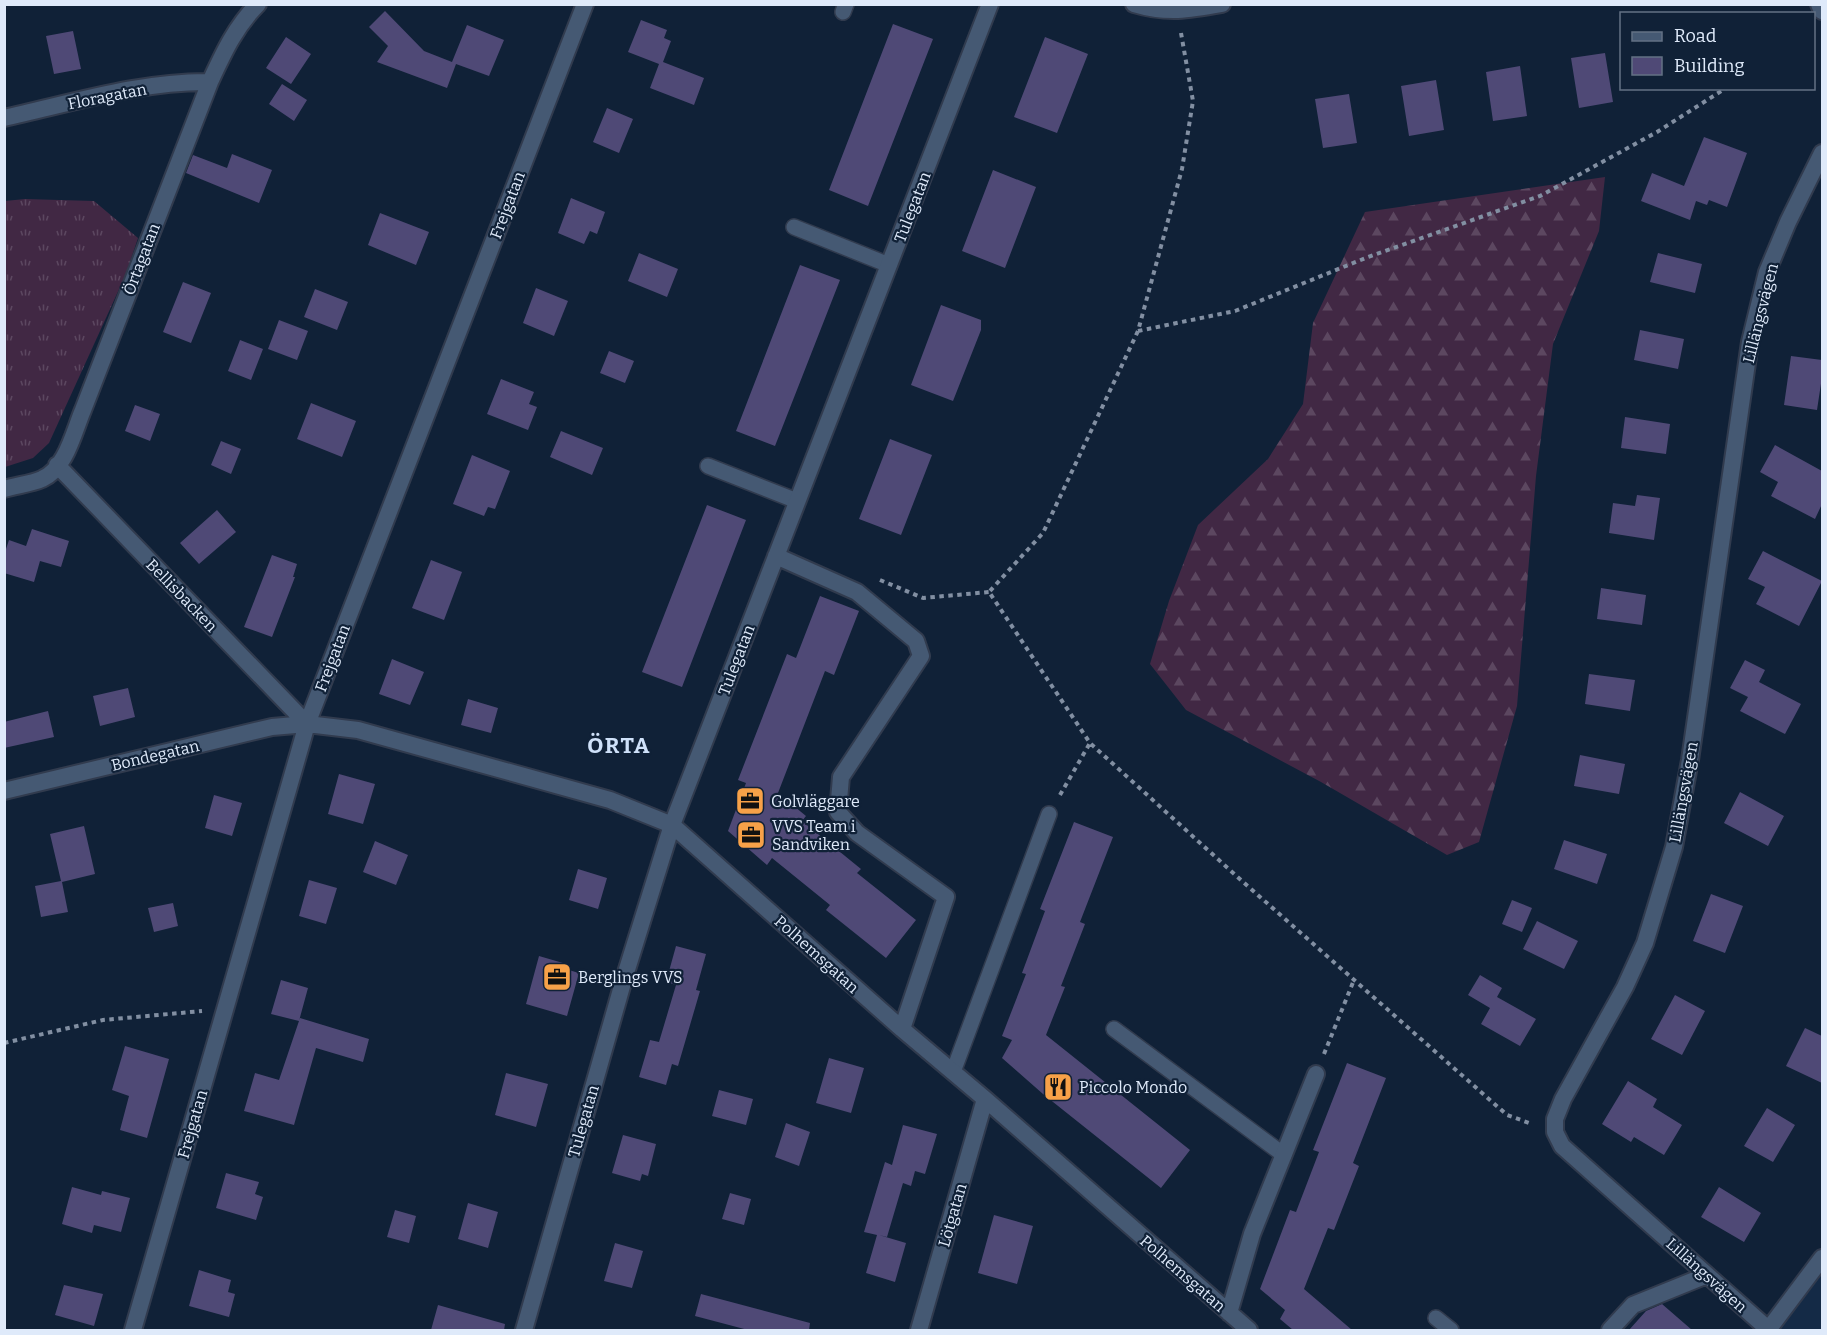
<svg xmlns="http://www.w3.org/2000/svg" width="1827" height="1335" viewBox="0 0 1827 1335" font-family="Bitter,serif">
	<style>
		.built { fill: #142a46 }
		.grass { fill: url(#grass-tufts) }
		.forest { fill: url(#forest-firs) }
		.building { fill: #4f4976 }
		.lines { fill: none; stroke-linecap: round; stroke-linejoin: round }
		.service-casing { stroke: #313b4e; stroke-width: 18 }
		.minor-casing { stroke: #313b4e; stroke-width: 20 }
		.path { stroke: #828fa2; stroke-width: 4; stroke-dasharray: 4.5 4.5; stroke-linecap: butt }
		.service { stroke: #455973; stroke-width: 15 }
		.minor { stroke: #455973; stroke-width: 16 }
		.labels { text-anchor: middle; stroke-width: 4.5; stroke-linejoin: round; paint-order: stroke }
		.street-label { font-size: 16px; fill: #dfeafa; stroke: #102137 }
		.poi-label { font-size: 16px; fill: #dfeafa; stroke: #102137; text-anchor: start }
		.district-label { font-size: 22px; font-weight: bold; letter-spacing: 1.5px; fill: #cfe1f9; stroke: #102137 }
	</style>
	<defs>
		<pattern id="grass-tufts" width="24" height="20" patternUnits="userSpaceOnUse" patternTransform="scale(1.5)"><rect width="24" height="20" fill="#412844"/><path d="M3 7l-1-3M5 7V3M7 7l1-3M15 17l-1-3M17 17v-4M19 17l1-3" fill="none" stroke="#5c4760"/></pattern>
		<pattern id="forest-firs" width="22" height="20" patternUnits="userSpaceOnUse" patternTransform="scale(1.5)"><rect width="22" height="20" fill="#412844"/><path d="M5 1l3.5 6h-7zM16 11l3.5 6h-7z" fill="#5c4760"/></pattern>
	</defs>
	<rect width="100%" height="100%" fill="#102137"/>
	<path class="built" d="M1814,1270L1822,1275V1330H1768Z"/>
	<path class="grass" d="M25,199L94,201L138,238L126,274L49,443L33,458L5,467V201Z"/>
	<path class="forest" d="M1605,177L1599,231L1553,344L1536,476L1517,706L1479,842L1447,855L1321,782L1186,710L1150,664L1169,601L1198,525L1268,459L1303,404L1313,323L1365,212Z"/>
	<path class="building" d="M385,11L424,51L452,62L467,25L504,40L489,76L456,64L447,88L377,62L388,46L369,27Z
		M641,20L667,30L664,38L671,41L663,62L704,78L694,105L650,88L659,64L628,52Z
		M893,24L933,39L868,206L829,190Z
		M73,31L81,69L54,74L46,36Z
		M286,37L311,54L291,84L266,68Z
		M1045,37L1088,54L1057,133L1014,117Z
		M1605,53L1613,102L1579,108L1571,58Z
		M1520,66L1527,116L1493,121L1486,72Z
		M1436,80L1444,130L1409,136L1401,86Z
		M282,84L307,100L294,121L269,104Z
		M1349,94L1357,143L1323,148L1315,99Z
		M607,108L633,119L619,153L593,142Z
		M1704,137L1747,153L1727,207L1709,200L1707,205L1696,201L1690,220L1641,201L1652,173L1684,186Z
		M232,154L272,170L259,203L186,173L193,155L227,168Z
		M993,170L1036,187L1005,268L962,251Z
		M571,198L605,212L597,234L590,231L584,244L558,233Z
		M380,213L429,232L416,265L368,245Z
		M639,253L678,269L667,297L628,281Z
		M1658,253L1702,264L1695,293L1650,282Z
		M800,265L840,280L775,446L736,431Z
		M183,282L211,293L191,343L163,332Z
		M536,288L568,301L554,336L523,323Z
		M315,289L348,302L337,330L304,317Z
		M941,305L981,320V330L953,401L911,385Z
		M279,320L308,331L297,360L268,349Z
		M1640,330L1684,339L1678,369L1634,360Z
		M240,340L263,349L251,380L228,371Z
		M609,351L634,361L625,383L600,373Z
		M1791,356L1822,360V377L1817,410L1784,405Z
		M501,379L534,392L529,404L537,407L528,430L487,414Z
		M311,403L356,421L342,457L297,439Z
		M135,405L160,414L150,441L125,431Z
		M1625,417L1670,424L1666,454L1621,448Z
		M561,431L603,448L592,475L550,457Z
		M890,439L932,455L901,535L859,519Z
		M221,441L241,449L231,474L211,465Z
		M1775,445L1822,471V504L1815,519L1771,496L1778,482L1760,472Z
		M472,455L510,471L495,509L488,507L484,516L453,504Z
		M1637,495L1660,498L1654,540L1609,533L1613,503L1635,506Z
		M707,505L746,520L682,687L642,672Z
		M217,510L236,532L199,564L180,543Z
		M32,529L69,541L61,567L40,561L34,582L4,573V555L9,540L26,546Z
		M1763,551L1822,581L1799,626L1756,604L1765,587L1748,579Z
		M272,555L297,564L293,577H295L272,637L244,627Z
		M431,560L462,572L444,620L412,608Z
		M1601,588L1646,595L1642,625L1597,619Z
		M820,596L859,611L834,675L825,671L778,793L806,816L802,821L861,869L857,873L916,920L886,958L826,910L830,905L772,858L767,865L728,831L746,783L738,780L787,654L796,658Z
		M392,659L424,672L410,705L379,694Z
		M1745,660L1765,670L1759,682L1801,704L1785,734L1740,711L1748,697L1730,688Z
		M1589,674L1635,680L1630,711L1585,704Z
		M128,688L135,717L100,726L93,696Z
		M468,699L498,708L491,733L461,725Z
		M48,711L54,737L4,748V722Z
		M1580,755L1625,764L1619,794L1574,786Z
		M339,774L375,784L363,824L328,814Z
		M1740,792L1784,816L1768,846L1724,823Z
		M214,795L242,803L232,836L205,828Z
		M1074,822L1113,837L1080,922L1085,924L1061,986L1065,987L1046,1035L1190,1150L1161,1188L1043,1094L1002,1058L1012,1040L1002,1036L1026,974L1022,973L1045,911L1040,909Z
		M84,826L95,874L62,882L68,912L41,917L35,886L61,881L50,834Z
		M1564,840L1607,854L1597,884L1554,869Z
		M375,841L408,855L396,885L363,872Z
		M578,869L607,878L598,909L569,900Z
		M309,880L337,888L326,924L299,916Z
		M1711,894L1743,906L1725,953L1693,941Z
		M1512,900L1532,908L1522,932L1502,924Z
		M173,903L178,926L154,932L148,908Z
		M1537,921L1578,941L1564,969L1523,949Z
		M676,946L706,954L696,990L700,991L678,1066L672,1064L666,1085L639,1077L650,1040L659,1042L676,985L666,982Z
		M539,956L563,963L562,968L579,973L567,1016L526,1004Z
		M1480,975L1502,988L1497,997L1536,1019L1520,1046L1481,1024L1490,1008L1468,995Z
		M281,980L308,988L299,1021L271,1014Z
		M1675,995L1705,1011L1682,1055L1651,1039Z
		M300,1018L369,1039L363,1062L316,1048L294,1125L244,1111L255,1073L279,1080Z
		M1805,1028L1822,1036V1083L1786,1066Z
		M125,1046L169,1059L147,1138L120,1130L129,1096L112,1090Z
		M829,1058L864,1068L851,1113L816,1103Z
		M1347,1063L1386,1078L1353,1163L1359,1166L1334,1230L1328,1228L1304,1289L1352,1330H1293L1280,1319L1285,1310L1260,1289L1290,1210L1296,1212L1319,1152L1313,1150Z
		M506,1073L548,1084L536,1127L495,1115Z
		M1628,1081L1657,1099L1653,1107L1682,1125L1664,1155L1634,1137L1631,1142L1602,1124Z
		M719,1090L753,1099L746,1125L712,1116Z
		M1767,1108L1795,1125L1773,1162L1744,1146Z
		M786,1123L810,1132L799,1166L775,1157Z
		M903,1125L937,1134L925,1174L915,1171L911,1186L903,1183L887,1237L879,1235L906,1243L895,1282L866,1273L877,1235L864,1232L885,1162L892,1165Z
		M623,1135L656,1144L648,1176L642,1174L640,1181L612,1173Z
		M226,1173L259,1182L255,1194L263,1197L256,1220L216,1208Z
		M72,1187L101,1195L102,1191L130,1198L121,1232L94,1225L92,1233L62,1224Z
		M1719,1187L1761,1213L1744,1242L1701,1217Z
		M730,1193L751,1199L744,1225L722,1219Z
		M468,1203L498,1212L488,1248L458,1239Z
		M395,1210L416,1216L409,1243L387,1237Z
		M994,1215L1033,1226L1017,1284L978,1273Z
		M615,1243L643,1251L632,1288L604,1281Z
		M199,1270L231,1280L228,1292L235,1294L229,1317L189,1306Z
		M64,1285L103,1294L94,1326L55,1315Z
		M701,1294L810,1323L809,1330H748L695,1316Z
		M1662,1304L1692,1330H1629L1646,1311Z
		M438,1305L505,1324L504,1330H431Z"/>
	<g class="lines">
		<g class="service-casing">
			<path id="service" d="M843,12L846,4
				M794,227L889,265
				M708,466L797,501
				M1114,1029L1284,1155
				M953,1072L1049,814
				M1436,1318L1451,1330"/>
		</g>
		<g class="minor-casing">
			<path id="minor" d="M1134,4C1167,14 1189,10 1222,4
				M1819,4L1822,11
				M4,118C72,103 141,81 210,82
				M57,465L307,724
				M4,489C17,485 31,484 42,479C66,469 74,431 83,410L210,82C223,54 235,27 258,4
				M776,556L857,592L916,641L921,656L841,777L838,812L857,833L946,897L902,1029
				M4,791L272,727L307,724L358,730L610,800L672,825L902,1029L985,1099L1249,1330
				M1229,1313L1252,1234L1316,1074
				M133,1330L307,724L585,4
				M524,1330L624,979L672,825L990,4
				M919,1330L985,1099
				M1610,1330L1633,1305L1707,1275
				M1768,1330L1822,1258
				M1769,1330L1562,1146L1555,1132V1119L1563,1099L1625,987L1645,943L1674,847L1690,760L1750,342L1767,272L1788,222L1822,153"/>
		</g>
		<path class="path" d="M1181,33L1193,101L1182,169L1138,331L1043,533L989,592L1090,743L1242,881L1507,1115L1532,1124
			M1138,331L1235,311L1368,257L1540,196L1657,132L1726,88
			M880,580L923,598L989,592
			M1060,795L1090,743
			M4,1043L103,1020L202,1011
			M1324,1054L1354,980"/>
		<use href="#service" class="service"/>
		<use href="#minor" class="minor"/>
	</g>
	<defs>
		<g id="office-square" transform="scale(1.5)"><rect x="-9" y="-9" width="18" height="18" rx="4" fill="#f7a148" stroke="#102137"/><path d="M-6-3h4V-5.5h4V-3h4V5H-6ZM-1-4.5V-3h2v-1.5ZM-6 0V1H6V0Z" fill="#111"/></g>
		<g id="restaurant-square" transform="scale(1.5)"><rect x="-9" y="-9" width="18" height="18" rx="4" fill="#f7a148" stroke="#102137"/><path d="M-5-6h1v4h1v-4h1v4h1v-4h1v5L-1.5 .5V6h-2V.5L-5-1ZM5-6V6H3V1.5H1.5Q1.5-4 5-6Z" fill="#111"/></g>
	</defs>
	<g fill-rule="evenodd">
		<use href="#office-square" x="750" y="801"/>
		<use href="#office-square" x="751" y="835"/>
		<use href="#office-square" x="557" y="977"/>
		<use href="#restaurant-square" x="1058" y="1087"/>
	</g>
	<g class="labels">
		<g class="street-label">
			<text transform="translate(107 96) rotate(-11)" y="6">Floragatan</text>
			<text transform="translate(507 205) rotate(-69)" y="6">Frejgatan</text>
			<text transform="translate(912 207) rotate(-69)" y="6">Tulegatan</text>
			<text transform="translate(141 259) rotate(-69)" y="6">Örtagatan</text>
			<text transform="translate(1760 313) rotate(-76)" y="6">Lillängsvägen</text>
			<text transform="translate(182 595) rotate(46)" y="6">Bellisbacken</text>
			<text transform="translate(332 658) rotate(-69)" y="6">Frejgatan</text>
			<text transform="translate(736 660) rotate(-69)" y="6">Tulegatan</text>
			<text transform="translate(155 755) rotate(-13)" y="6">Bondegatan</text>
			<text transform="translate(1683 792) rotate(-80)" y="6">Lillängsvägen</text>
			<text transform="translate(817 954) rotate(42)" y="6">Polhemsgatan</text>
			<text transform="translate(583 1121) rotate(-74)" y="6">Tulegatan</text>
			<text transform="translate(192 1124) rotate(-74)" y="6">Frejgatan</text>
			<text transform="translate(952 1215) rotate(-74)" y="6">Lötgatan</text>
			<text transform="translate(1183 1273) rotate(41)" y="6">Polhemsgatan</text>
			<text transform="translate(1707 1275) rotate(42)" y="6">Lillängsvägen</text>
		</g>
		<g class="poi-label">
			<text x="771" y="807">Golvläggare</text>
			<text x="772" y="832">VVS Team i<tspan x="772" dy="18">Sandviken</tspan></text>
			<text x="578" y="983">Berglings VVS</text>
			<text x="1079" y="1093">Piccolo Mondo</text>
		</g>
		<g class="district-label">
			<text x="619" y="753">ÖRTA</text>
		</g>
	</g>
	<rect width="1827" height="1335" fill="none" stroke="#dfeafa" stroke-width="12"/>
	<rect x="1620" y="12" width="195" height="78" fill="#102137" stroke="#637185" stroke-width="1.5"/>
	<rect x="1632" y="32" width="30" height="9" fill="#455973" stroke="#637185" stroke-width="1.5"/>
	<text x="1674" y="42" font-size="18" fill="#dfeafa">Road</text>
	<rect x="1632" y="57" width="30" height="18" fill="#4f4976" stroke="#637185" stroke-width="1.5"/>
	<text x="1674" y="72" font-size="18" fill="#dfeafa">Building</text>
</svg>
